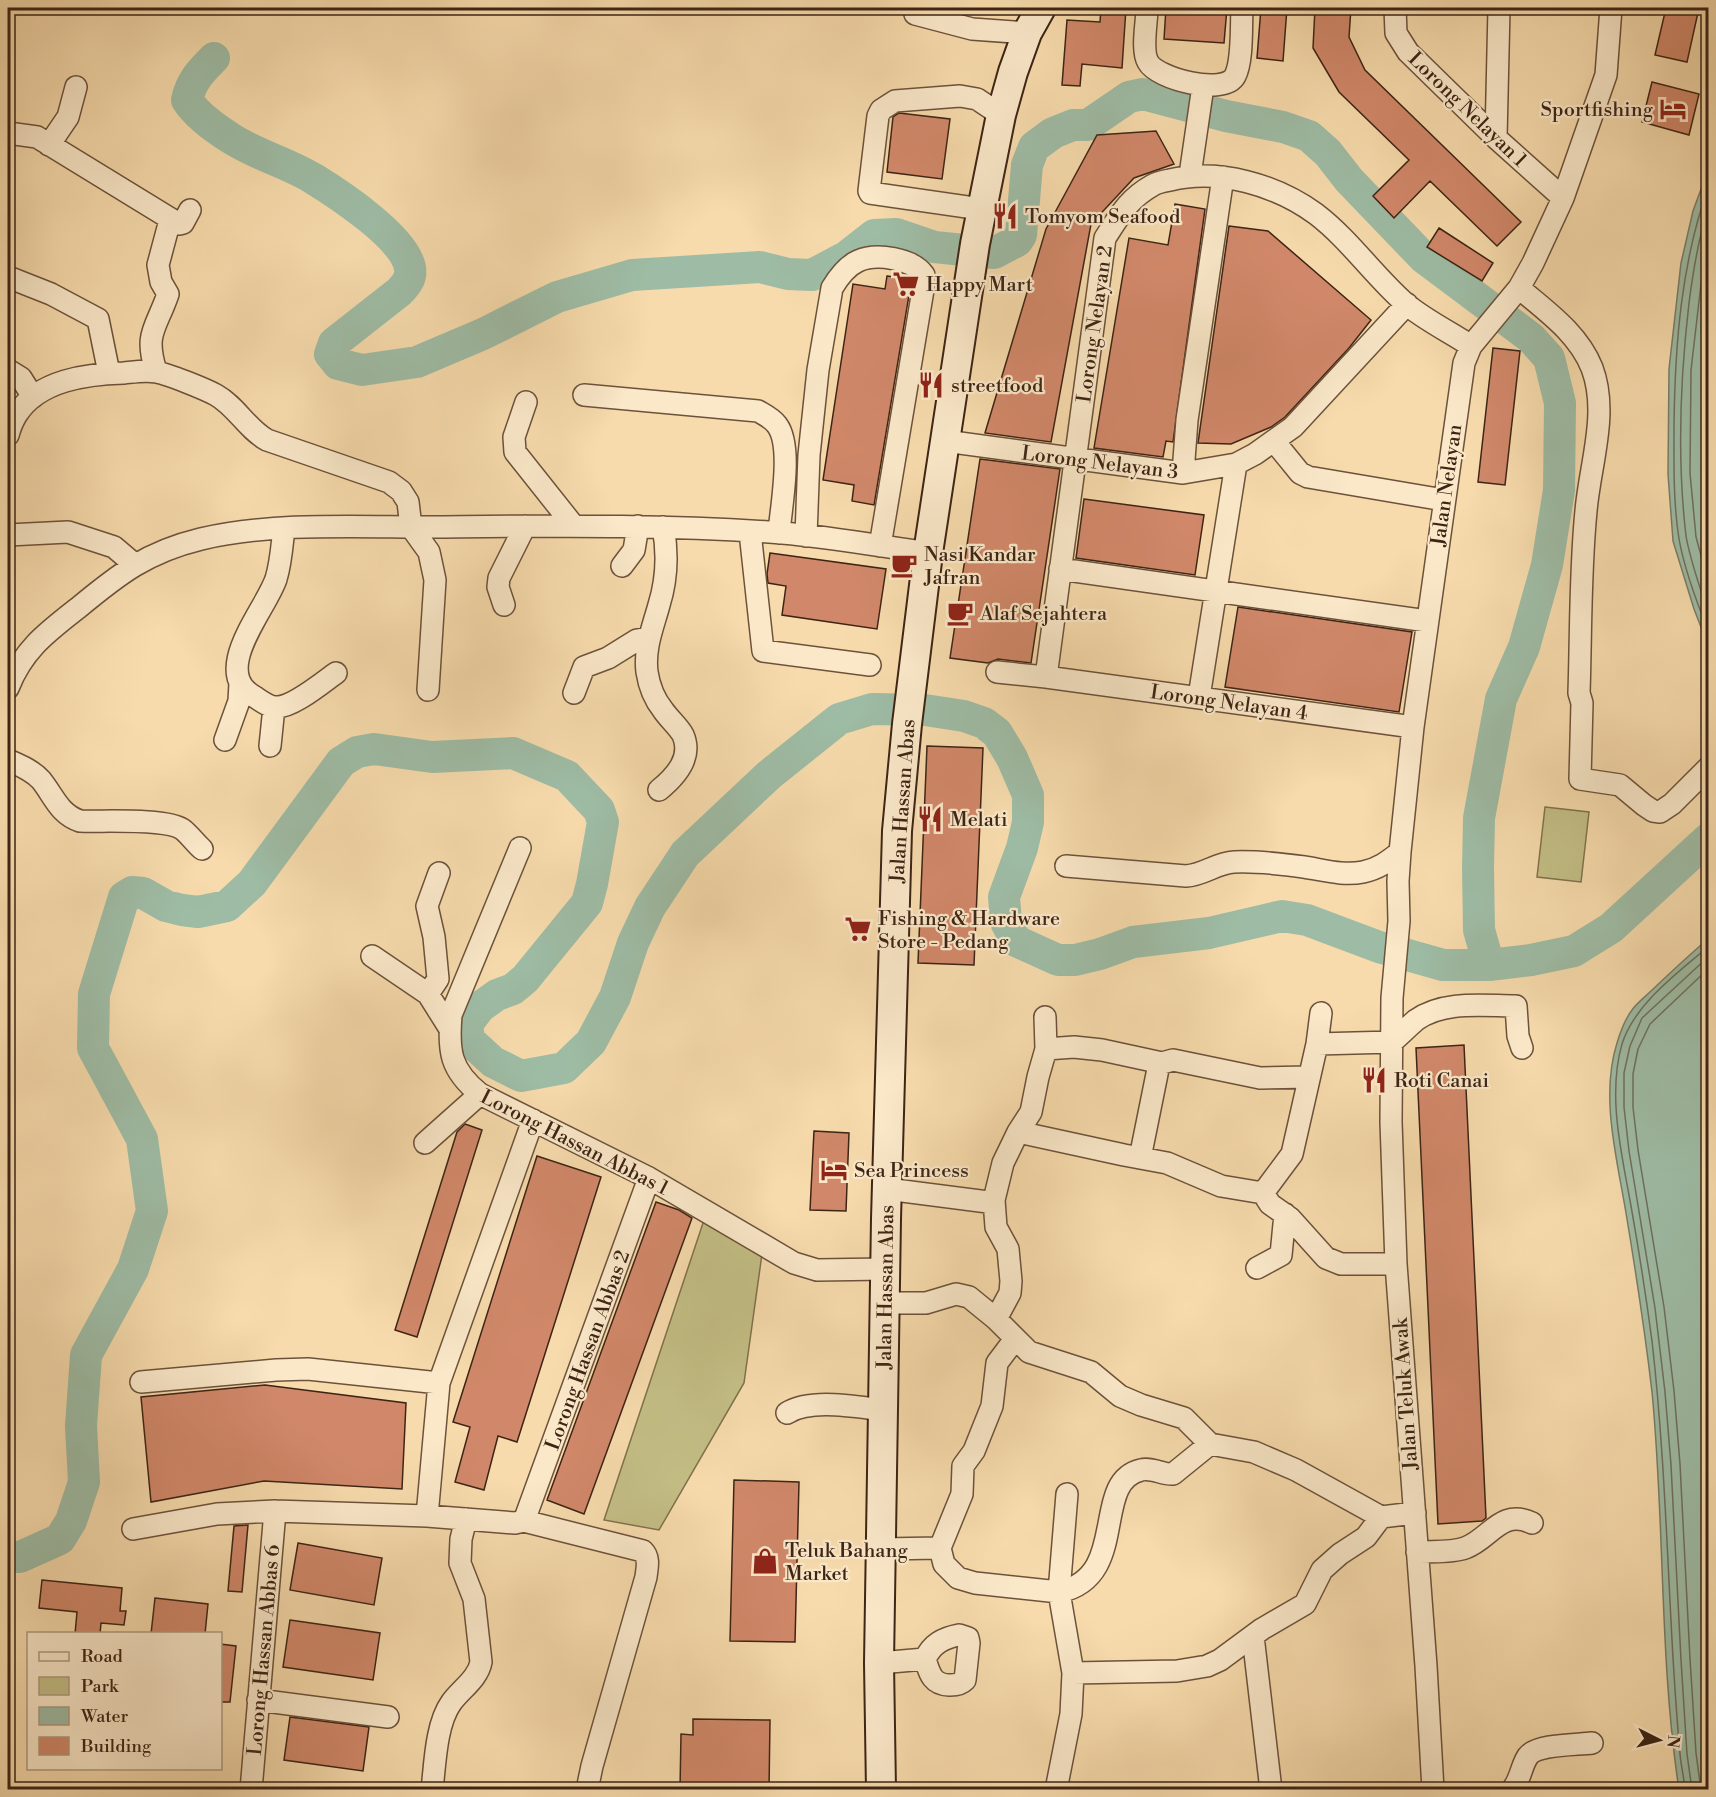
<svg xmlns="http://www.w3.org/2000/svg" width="1716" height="1797" viewBox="0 0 1716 1797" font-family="'Libre Bodoni',serif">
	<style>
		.green { fill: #c3be85; stroke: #80714d; stroke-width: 1.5 }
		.water { fill: #9ebca5; stroke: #777f6b; stroke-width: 1.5 }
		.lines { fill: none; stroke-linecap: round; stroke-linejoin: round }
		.shore { stroke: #6e705d; stroke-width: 1.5 }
		.river { stroke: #9ebca5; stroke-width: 32 }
		.building { fill: #d1886a; stroke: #3d2415; stroke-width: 1.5 }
		.street-casing { stroke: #6c523b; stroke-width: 24 }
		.secondary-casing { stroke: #3d2415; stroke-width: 32 }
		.street { stroke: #fae8c9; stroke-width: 21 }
		.secondary { stroke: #fae8c9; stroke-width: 28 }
		.labels { text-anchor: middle; stroke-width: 4.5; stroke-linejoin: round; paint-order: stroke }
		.street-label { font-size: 20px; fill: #3d2415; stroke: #fae8c9 }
		.poi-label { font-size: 20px; fill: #3d2415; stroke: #fae8c9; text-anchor: start }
	</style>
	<rect width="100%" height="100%" fill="#f7dbac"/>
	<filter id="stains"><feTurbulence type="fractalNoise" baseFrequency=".00333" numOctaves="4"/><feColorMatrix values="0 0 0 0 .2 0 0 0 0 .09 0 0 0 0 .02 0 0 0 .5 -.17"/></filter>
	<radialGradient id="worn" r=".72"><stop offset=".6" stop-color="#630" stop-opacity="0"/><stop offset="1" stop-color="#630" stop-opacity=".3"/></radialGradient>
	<path class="green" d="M1545,807L1589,812L1581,882L1537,877Z
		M704,1220L762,1254L744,1383L659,1530L604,1520Z"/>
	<path class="water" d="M1708,170V645L1694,609L1673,541L1668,474L1669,369L1681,263L1693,211Z
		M1708,939V1789L1679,1790C1659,1658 1665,1524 1652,1392C1645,1332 1636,1273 1626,1213C1617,1158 1600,1097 1617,1043C1620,1033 1626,1018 1632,1010C1637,1003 1645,997 1651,991C1670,973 1688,956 1708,939Z"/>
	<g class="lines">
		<path class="shore" d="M1708,188C1681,264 1675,345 1674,425C1674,463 1673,501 1679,539C1684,567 1697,603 1708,630
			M1708,209C1698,239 1693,272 1689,303C1680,380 1677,459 1686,536C1689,554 1701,593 1708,610
			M1708,244L1703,267L1691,370L1690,473L1696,537L1708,581
			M1685,1790C1684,1777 1681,1766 1680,1754C1677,1722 1675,1690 1673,1658C1667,1552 1664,1446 1652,1341C1646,1296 1639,1251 1631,1206C1622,1155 1607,1096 1622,1044C1634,1005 1678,972 1708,947
			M1692,1790L1687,1754L1681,1660L1671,1465L1665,1392L1655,1308L1629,1151L1624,1107V1073L1630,1046L1642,1018L1708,957
			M1701,1790L1696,1753L1690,1659L1680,1464L1674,1391L1664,1307L1638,1150L1633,1107V1074L1638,1049L1650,1024L1708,969"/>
		<path class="river" d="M214,58C201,71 191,81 187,100C197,116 216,129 232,139C257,155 288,163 314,179C340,195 405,238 410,268C412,278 406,285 399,292L334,343L330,354L338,364L362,370L417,362L483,334L557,297L632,275L760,267L788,274L812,275L846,257L874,235L896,234L934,247L994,253L1017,241L1021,235L1027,165L1034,147L1053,133L1073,125H1088L1129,97L1143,94L1226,116L1283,127L1309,136L1328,153L1349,180L1424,258L1531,338L1549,358L1560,403L1559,490L1547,565L1524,647L1501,699L1479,818L1478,868L1479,930L1489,965
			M8,1557H20L60,1539L71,1521L84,1482L81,1426L86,1355L133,1269L152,1211L142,1139L93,1048L94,994L124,897L132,892L143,893L166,906L182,910L198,912L227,906L252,883L341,762L357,752L374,749L432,757L513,753L567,776L599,810L603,822L592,884L587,903L525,979L513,989L497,995L480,1007L467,1024L469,1040L493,1062L521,1076L564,1068L591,1042L615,997L633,943L650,907L685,854L769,775L839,719L872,709L925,710L964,716L984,723L997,733L1012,758L1028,795V822L1022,848L1004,897L1006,922L1016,941L1058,960H1075L1100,954L1133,942L1209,933L1282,916L1307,920L1379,947L1443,965H1489L1531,960L1574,951L1611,928L1708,839"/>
	</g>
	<path class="building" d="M1101,8H1126L1122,68L1082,64L1080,86L1062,85L1067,20L1100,22Z
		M1166,8H1227L1224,43L1164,39Z
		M1261,8H1287L1283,61L1257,58Z
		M1315,8H1351L1349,37L1365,70L1521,222L1497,246L1430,181L1394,218L1373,196L1409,160L1339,92L1313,48Z
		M1666,8H1699L1687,62L1655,55Z
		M1652,82L1699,94L1689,135L1642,122Z
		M899,113L950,119L942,179L887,172L893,117Z
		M1156,131L1174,164L1134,178L1091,224L1051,442L985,433L1046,229L1097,135Z
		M1175,204L1205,209L1173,442L1166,441L1163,457L1094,448L1129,238L1168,245Z
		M1229,226L1268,231L1371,320L1349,348L1285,417L1271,427L1231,444L1198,443Z
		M1439,228L1493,263L1482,281L1427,247Z
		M887,276L910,279L911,283L874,505L852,501L854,485L823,480L853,284L885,289Z
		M1493,348L1520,351L1505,485L1478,482Z
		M980,459L1060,469L1031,663L998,659L988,663L950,658Z
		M1084,499L1204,515L1195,575L1076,558Z
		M770,553L886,569L877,629L782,615L786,586L768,583L767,574Z
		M1238,607L1412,632L1399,712L1225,687Z
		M927,746L983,748L974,965L918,963Z
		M1464,1045L1486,1518L1482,1521L1438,1524L1416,1048Z
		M465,1124L482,1130L417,1337L395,1330L457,1132Z
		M814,1131L849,1133L846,1211L810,1210Z
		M537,1156L601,1177L517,1442L498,1436L484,1490L455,1482L470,1427L453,1422Z
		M656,1202L679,1210L692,1218L584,1514L547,1500Z
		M265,1385L406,1403L402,1489L264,1481L151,1502L141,1397Z
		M734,1480L799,1482L795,1642L730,1641Z
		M248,1525L242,1592L228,1591L234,1526Z
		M298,1543L382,1558L374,1605L290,1590Z
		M42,1580L122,1588L120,1611H126L124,1625L101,1623L100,1634H75L77,1612L39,1608Z
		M155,1598L208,1604L205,1634H151Z
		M290,1620L380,1633L373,1680L283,1667Z
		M220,1644L236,1646L230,1702H220Z
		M290,1717L369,1727L363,1771L284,1760Z
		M693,1719L770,1720L769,1790H680L681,1734L693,1735Z"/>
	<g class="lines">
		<g class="street-casing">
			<path id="street" d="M1147,8C1147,22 1141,50 1148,62C1157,79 1224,96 1235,76C1243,61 1241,25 1242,8
				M1395,8L1396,33L1408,52L1496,138L1563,198
				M915,14L972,29L1027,33
				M8,133L37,137L179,224L183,223L190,210
				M1496,138L1499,8
				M49,145L68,117L76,87
				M1190,175L1203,86
				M981,209L870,193L869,191L878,116L881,110L895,101L960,96L977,99L1001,115
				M8,277L51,294L98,319L109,373
				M1519,288C1546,311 1578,333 1592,368C1609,413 1590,464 1586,511C1580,571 1581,632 1579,693L1582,703L1580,779L1620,785L1644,805L1653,811L1660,812L1672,804L1708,768
				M8,370L21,378L33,397
				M156,371C144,333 156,329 168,294L161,282L158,265L170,220
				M584,395L758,411C765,415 772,418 777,425C793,446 781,506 779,533
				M526,402L514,437L515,452L573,525
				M8,435C10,428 13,420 17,414C39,380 87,374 124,373C134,372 146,370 156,372C168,374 205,389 216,395C236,406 247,429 267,440L389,482L401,491L408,502L411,527L429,552L435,580L428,690
				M945,441L1183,473L1236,464L1255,454L1293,427L1407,304
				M1274,441L1300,473L1308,477L1444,500
				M1183,473L1187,420L1223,177
				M284,528C282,545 281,563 276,579C265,611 209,672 255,697C261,701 269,707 276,707C292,708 322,683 336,673
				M750,532L763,651L870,665
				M8,535L68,532L114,547L134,564
				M806,536L809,455L818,370L832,288C838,278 847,266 858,261C876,253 912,258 924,275V284L880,546
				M622,566L634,550L638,526
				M1060,569L1427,621
				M504,605L498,587L499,578L525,526
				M997,672L1046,677L1413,727
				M1046,677L1105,238C1120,215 1128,199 1153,185C1158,182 1165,181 1170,180C1219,168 1276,185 1316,214C1350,240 1374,276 1406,304C1425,320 1450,332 1471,346
				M8,688C23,650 46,633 78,608C119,574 147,552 201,539C272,522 359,527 432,527C549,526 665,524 782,533C831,537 879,546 928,553
				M574,693L584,667L608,658L637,640L649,638
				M1199,697L1236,464
				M225,740L239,701L240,683
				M270,746L274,707
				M8,760C19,765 32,770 41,780C54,796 59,814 80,821C102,822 165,818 182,829C189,834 195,843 202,849
				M659,790C675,777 693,758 683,735C678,726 669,719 663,710C655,700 649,685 647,672C644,648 653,627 659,605C667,579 668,553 663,527
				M520,848L451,1015C448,1051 450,1070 480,1094L649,1178L794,1263L817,1270L885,1269
				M1066,866L1186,876C1204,875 1216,863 1234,862C1257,861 1282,864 1304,867C1324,870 1343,876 1363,872C1378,869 1389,861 1400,852
				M372,956L428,994L450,1029
				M428,994L438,979L434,937L427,906L439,873
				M1317,1044L1392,1042C1400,1035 1408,1027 1416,1020C1444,1000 1484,1006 1516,1006L1518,1036L1522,1048
				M1046,1049L1074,1047L1102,1050L1162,1063L1173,1060L1260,1078L1309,1077
				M1018,1132L1124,1155L1167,1163L1221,1186L1263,1193L1270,1204L1290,1218L1326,1258L1341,1264H1396
				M425,1143L480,1094
				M1140,1158L1158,1069L1162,1063
				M887,1189L988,1202L994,1200
				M1263,1193L1292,1154L1317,1044L1321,1013
				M1257,1268L1281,1255L1285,1214
				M885,1303H926L956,1294L969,1297L996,1319L1029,1352L1091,1372L1120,1396L1141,1405L1184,1418L1210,1444L1254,1452L1296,1470L1381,1517L1415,1513
				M996,1319L1010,1293L1011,1281L1008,1249L996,1227L994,1200L1003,1163L1018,1132L1031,1112L1038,1077L1046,1049L1045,1017
				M141,1382L276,1370L308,1369L439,1383
				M787,1413C811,1398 856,1407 884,1410
				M427,1516L439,1383L533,1120
				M524,1521L649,1178
				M133,1529L217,1514L275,1511L427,1516L515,1523L524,1521L643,1551C650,1558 647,1568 646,1577L592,1766L587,1790
				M940,1548L962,1494L963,1466L974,1451L992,1406L997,1363L1015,1339
				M881,1549L940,1548L944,1564L958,1578L975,1583L1059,1592C1131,1577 1090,1482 1141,1470C1152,1467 1163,1475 1173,1474L1210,1444
				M1417,1552C1432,1551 1451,1553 1465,1548C1490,1539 1501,1508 1532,1523
				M959,1635L968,1638L969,1643L965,1680C958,1687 940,1687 933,1678C929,1673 927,1665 925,1659C932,1644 943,1638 959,1635Z
				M1253,1636L1271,1790
				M879,1663L925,1659
				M1073,1673L1177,1671L1207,1666L1220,1660L1262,1629L1305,1604L1322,1570L1340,1554L1366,1537L1381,1517
				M258,1700L388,1717
				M251,1790L275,1511
				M432,1790C435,1764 436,1724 451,1703C460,1690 478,1679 481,1662L474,1599L460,1563L461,1539L466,1519
				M1056,1790L1071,1714L1073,1673L1059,1592L1067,1494
				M1433,1790L1426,1666L1396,1264L1391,1122L1392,998L1399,921L1398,881L1400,852L1413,727L1464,363L1471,346L1519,288L1533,263L1563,198L1606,75L1611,8
				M1512,1790C1521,1779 1521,1766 1528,1756C1537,1744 1577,1745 1592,1743"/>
		</g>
		<g class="secondary-casing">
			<path id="secondary" d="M881,1790L879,1663L886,1219L897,831L907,724L928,553L975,244L1001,115L1013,72L1027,33L1041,8"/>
		</g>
		<use href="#street" class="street"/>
		<use href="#secondary" class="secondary"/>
	</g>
	<defs>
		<g id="hotel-bare" transform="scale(2.07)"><path d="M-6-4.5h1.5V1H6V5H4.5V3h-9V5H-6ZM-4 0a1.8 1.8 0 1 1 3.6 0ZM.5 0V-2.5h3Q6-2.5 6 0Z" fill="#8f2418" stroke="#fae8c9" stroke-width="2.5" paint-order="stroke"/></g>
		<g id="restaurant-bare" transform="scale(2.07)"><path d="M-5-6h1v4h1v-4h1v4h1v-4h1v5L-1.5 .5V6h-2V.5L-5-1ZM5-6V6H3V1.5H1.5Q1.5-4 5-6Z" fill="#8f2418" stroke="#fae8c9" stroke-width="2.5" paint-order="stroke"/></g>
		<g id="supermarket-bare" transform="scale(2.07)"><path d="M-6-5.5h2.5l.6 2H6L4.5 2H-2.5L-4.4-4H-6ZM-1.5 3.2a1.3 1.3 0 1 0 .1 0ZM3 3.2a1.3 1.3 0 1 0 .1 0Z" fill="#8f2418" stroke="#fae8c9" stroke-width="2.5" paint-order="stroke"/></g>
		<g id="cafe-bare" transform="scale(2.07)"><path d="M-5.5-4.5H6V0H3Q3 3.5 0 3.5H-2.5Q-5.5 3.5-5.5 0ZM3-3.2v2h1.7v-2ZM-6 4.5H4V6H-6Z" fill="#8f2418" stroke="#fae8c9" stroke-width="2.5" paint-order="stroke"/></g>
		<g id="shop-bare" transform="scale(2.07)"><path d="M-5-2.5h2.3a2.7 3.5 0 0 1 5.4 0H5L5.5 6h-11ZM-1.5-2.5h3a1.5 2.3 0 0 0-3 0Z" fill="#8f2418" stroke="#fae8c9" stroke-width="2.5" paint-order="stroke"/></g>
	</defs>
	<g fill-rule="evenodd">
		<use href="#hotel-bare" x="1673" y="109"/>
		<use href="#restaurant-bare" x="1005" y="216"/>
		<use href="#supermarket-bare" x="906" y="284"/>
		<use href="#restaurant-bare" x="931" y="385"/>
		<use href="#cafe-bare" x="904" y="565"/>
		<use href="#cafe-bare" x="960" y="613"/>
		<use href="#restaurant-bare" x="930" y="819"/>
		<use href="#supermarket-bare" x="858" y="929"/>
		<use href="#restaurant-bare" x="1374" y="1080"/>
		<use href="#hotel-bare" x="834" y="1170"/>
		<use href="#shop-bare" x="765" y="1561"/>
	</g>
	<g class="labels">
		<g class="street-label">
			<text transform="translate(1468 109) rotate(44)" y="7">Lorong Nelayan 1</text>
			<text transform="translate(1094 324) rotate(-82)" y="7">Lorong Nelayan 2</text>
			<text transform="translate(1100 462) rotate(7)" y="7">Lorong Nelayan 3</text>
			<text transform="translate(1446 485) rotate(-82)" y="7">Jalan Nelayan</text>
			<text transform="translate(1229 702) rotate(8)" y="7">Lorong Nelayan 4</text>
			<text transform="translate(902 801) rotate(-86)" y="7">Jalan Hassan Abas</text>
			<text transform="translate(575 1142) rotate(27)" y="7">Lorong Hassan Abbas 1</text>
			<text transform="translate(885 1287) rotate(-89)" y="7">Jalan Hassan Abas</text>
			<text transform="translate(587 1350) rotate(-70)" y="7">Lorong Hassan Abbas 2</text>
			<text transform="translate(1405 1394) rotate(-94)" y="7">Jalan Teluk Awak</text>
			<text transform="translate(263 1650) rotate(-85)" y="7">Lorong Hassan Abbas 6</text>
		</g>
		<g class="poi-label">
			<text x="1653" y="116" text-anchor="end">Sportfishing</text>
			<text x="1025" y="223">Tomyom Seafood</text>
			<text x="926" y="291">Happy Mart</text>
			<text x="951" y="392">streetfood</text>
			<text x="924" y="561">Nasi Kandar<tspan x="924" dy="23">Jafran</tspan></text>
			<text x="980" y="620">Alaf Sejahtera</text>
			<text x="950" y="826">Melati</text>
			<text x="878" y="925">Fishing &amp; Hardware<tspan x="878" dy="23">Store - Pedang</tspan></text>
			<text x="1394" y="1087">Roti Canai</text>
			<text x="854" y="1177">Sea Princess</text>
			<text x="785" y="1557">Teluk Bahang<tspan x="785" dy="23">Market</tspan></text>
		</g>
	</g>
	<rect width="1716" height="1797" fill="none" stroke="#f7dbac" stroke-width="30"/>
	<rect x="9" y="9" width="1698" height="1779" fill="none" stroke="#3d2415" stroke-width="3"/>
	<rect x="15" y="15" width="1686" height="1767" fill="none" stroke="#3d2415" stroke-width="1.5"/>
	<rect x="27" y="1632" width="195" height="138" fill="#fae8c9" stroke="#ae9a81" stroke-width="1.5"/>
	<rect x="39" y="1652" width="30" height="9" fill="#fae8c9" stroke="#ae9a81" stroke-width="1.5"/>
	<text x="81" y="1662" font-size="18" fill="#3d2415">Road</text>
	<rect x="39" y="1677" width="30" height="18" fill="#c3be85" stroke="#ae9a81" stroke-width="1.5"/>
	<text x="81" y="1692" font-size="18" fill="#3d2415">Park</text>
	<rect x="39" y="1707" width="30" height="18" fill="#9ebca5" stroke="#ae9a81" stroke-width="1.5"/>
	<text x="81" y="1722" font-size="18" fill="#3d2415">Water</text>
	<rect x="39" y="1737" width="30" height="18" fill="#d1886a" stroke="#ae9a81" stroke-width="1.5"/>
	<text x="81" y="1752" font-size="18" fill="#3d2415">Building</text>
	<g transform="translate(1659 1740) rotate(96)" stroke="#fae8c9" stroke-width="4.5" paint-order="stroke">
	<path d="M0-4.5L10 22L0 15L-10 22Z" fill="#3d2415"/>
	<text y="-9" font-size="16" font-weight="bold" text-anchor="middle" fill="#3d2415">N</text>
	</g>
	<rect width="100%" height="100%" filter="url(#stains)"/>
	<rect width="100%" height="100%" fill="url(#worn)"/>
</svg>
